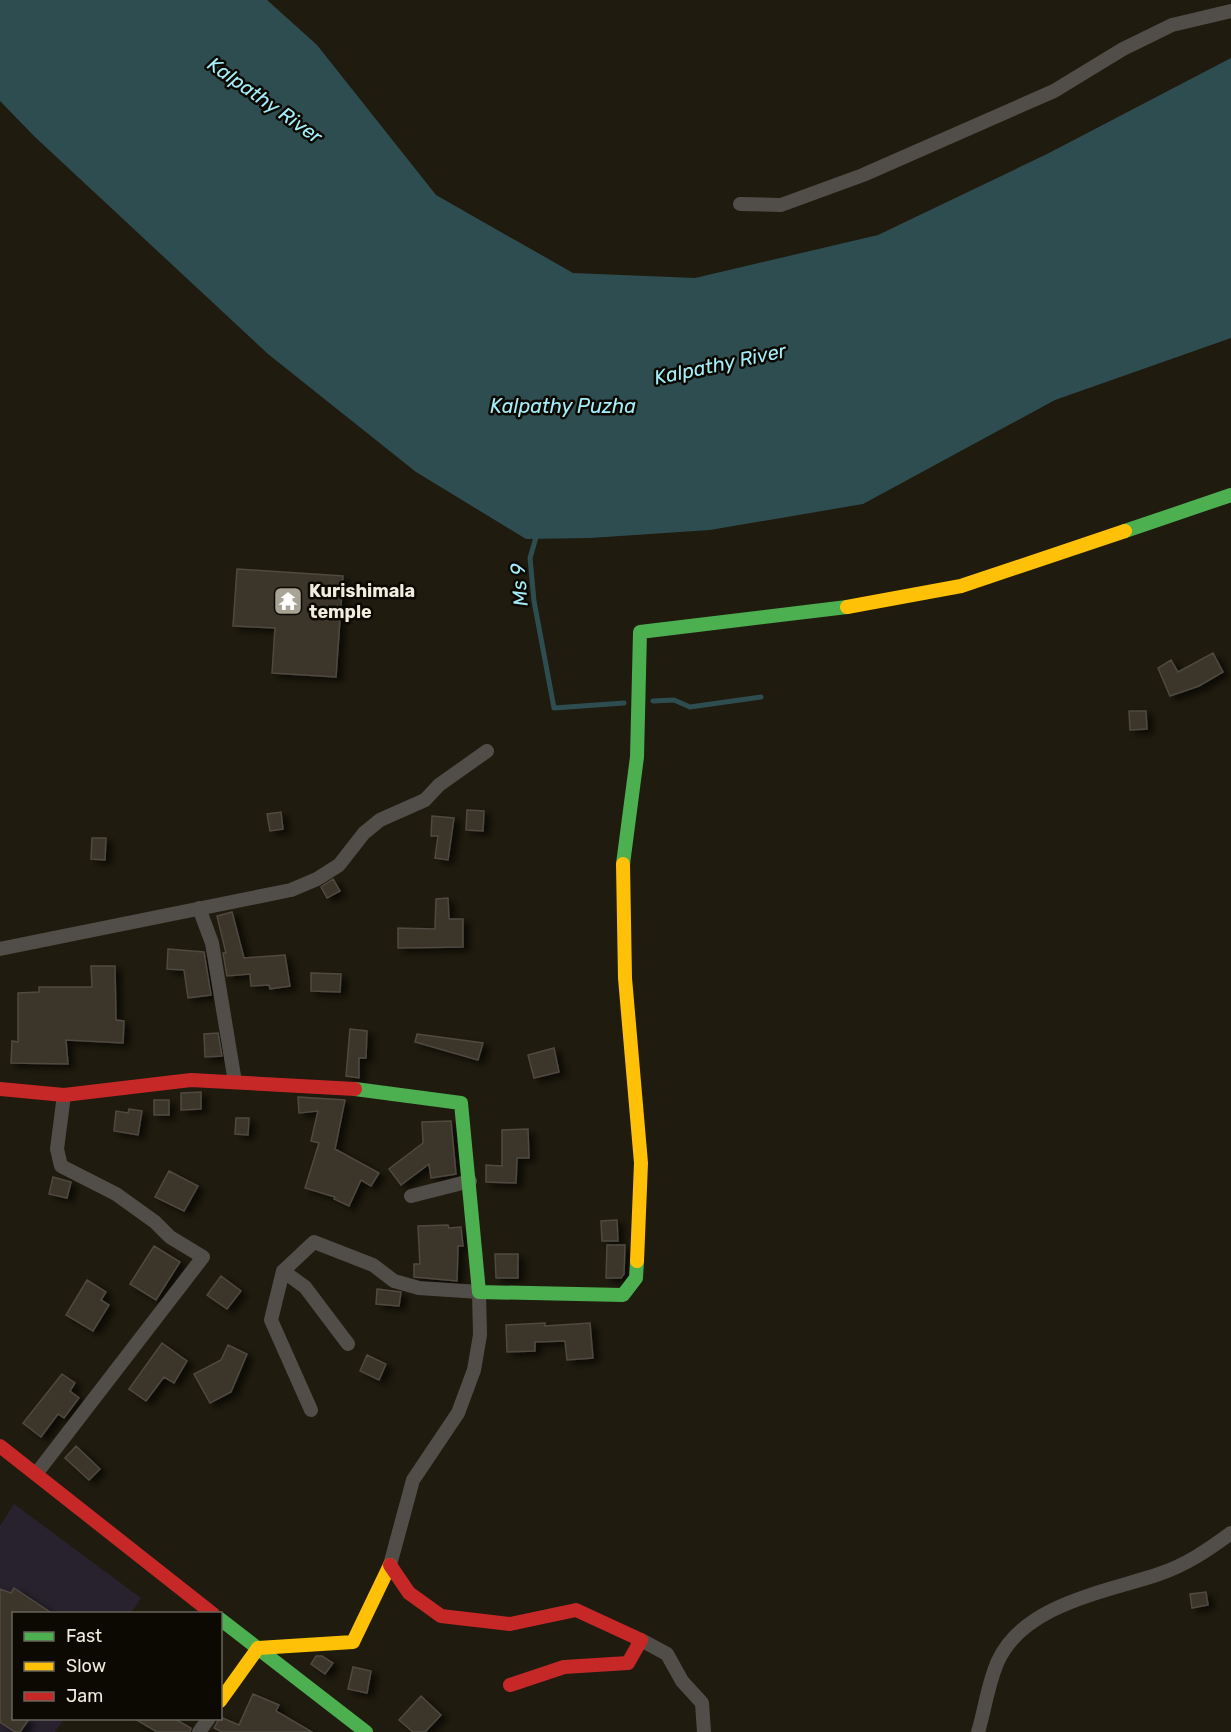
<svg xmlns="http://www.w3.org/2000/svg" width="1231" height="1732" viewBox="0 0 1231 1732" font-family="Rubik,sans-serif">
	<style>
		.commercial { fill: #28222e }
		.water { fill: #2e4d51 }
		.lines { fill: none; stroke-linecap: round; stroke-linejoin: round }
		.stream { stroke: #2e4d51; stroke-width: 5 }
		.building { fill: #3b342b; stroke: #4f4941; stroke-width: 1.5; filter: url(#shadow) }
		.street { stroke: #514e4a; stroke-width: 14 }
		.fast { stroke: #4caf50; stroke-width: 14 }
		.slow { stroke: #ffc107; stroke-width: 14 }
		.jam { stroke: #c62828; stroke-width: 14 }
		.labels { text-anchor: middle; stroke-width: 5; stroke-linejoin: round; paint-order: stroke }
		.poi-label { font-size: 18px; font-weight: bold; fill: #f0ecde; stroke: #0c0902; text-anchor: start }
		.water-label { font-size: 20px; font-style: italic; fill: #a6edfa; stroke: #0c0902 }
	</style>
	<defs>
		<filter id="shadow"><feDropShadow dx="6" dy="4" stdDeviation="3" flood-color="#0009"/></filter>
	</defs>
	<rect width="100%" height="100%" fill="#1f1b0e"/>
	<path class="commercial" d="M14,1504L141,1598L131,1613L14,1614V1718L64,1719L55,1732H0V1526Z"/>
	<path class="water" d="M0,0H267L317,45L436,195L573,273L695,278L878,235L1047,154L1231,58V338L1055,400L863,504L710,530L590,538L526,539L416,472L268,354L35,137L0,101Z"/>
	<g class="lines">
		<path class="stream" d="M537,534L530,558L534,601L554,708L624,703
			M653,701L674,700L690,707L761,697"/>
	</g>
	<path class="building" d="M237,569L343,576L336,677L272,673L275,628L233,626Z
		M1213,653L1223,672L1199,686L1170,696L1158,668L1171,660L1178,672Z
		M1129,711H1146L1147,729L1130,730Z
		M467,810L484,811L483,831L466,830Z
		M281,812L283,829L270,831L267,814Z
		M432,816L454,818L448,860L435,858L438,836H431Z
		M92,838H106L105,860L91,859Z
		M333,879L340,891L327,898L321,887Z
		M448,898L449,919H463V947L398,948V928L435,929L436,899Z
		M232,912L244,958L285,955L290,986L270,989L269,985L251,986L250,974L227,976L223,953H226L217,916Z
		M168,949L204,952L211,995L188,998L184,970L167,969Z
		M91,966H115L116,1020L124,1021L123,1043L66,1040L68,1064L11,1063L12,1041L18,1042V993L39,992V987H92Z
		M311,973L341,974L340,992L311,991Z
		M350,1029L367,1031L366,1058H359V1078L346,1076Z
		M218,1033L222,1056L205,1057L204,1034Z
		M417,1034L483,1043L478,1060L415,1042Z
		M554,1048L559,1072L534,1078L528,1055Z
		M201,1092V1109L181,1110V1093Z
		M298,1097L345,1100L335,1149L379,1173L371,1186L361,1180L349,1206L334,1199L335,1197L305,1188L319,1143L311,1141L318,1111L299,1113Z
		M154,1100H169V1115H154Z
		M129,1109L142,1111L138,1135L114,1131L116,1111L128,1113Z
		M236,1118H249L248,1135L235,1134Z
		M451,1121L456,1174L431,1178L429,1164L401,1185L389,1169L423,1143L422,1122Z
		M528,1129L529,1158H517L516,1183L486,1182V1165L502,1166V1130Z
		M169,1171L198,1186L184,1211L155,1197Z
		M53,1177L71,1182L67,1198L49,1194Z
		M617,1220L618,1241H602L601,1221Z
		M448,1225L449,1228L461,1227L463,1246H458L457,1281L414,1277V1264H420L418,1226Z
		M607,1245H625L624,1274L621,1278H606Z
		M154,1246L180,1262L156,1300L130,1284Z
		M495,1254H518V1278H496Z
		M221,1276L241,1291L227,1309L207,1295Z
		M87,1280L106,1292L101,1300L109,1305L93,1331L66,1315Z
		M377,1289L401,1292L399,1306L376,1304Z
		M545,1323V1326L590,1323L593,1358L567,1360L565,1341L535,1342V1351L507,1352L506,1325Z
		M162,1343L187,1361L174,1383L164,1377L146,1401L129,1389Z
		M228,1345L247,1354L231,1392L210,1403L194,1374L221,1360Z
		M367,1355L386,1364L379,1380L360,1371Z
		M62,1374L75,1383L70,1391L79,1398L64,1418L58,1414L41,1437L23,1423Z
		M76,1446L100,1469L89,1480L65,1458Z
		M14,1588L53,1614H14V1719H29L20,1732H15L0,1722V1589L11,1593Z
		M1206,1592L1208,1605L1192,1608L1190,1594Z
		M316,1656H322L333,1663L325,1674L311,1664Z
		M353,1667L371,1671L367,1693L348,1689Z
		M253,1694L279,1705L276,1711L312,1732H222L214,1728L220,1717L239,1725Z
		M421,1696L441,1715L425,1732H413L399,1720Z
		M135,1719H175L191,1728L190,1732H157Z"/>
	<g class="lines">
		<path class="street" d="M740,204L781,205L863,175L1054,91L1123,49L1172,25L1231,11
			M199,908L212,943L235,1082
			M0,949L291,890L317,879L339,865L364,833L380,820L425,800L439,785L487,751
			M411,1196L470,1181
			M283,1271L314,1242L373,1265L394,1281L419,1288L479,1292L480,1335L474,1370L458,1413L413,1480L390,1565
			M311,1410L271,1320L283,1271L305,1287L348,1344
			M36,1474L203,1257L170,1237L155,1222L116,1194L61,1166L57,1149L64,1095
			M641,1640L667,1654L682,1681L702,1703L704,1732
			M199,1732L209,1718
			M978,1732C985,1709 988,1683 998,1661C1024,1604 1106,1592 1159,1574C1186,1565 1208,1550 1231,1533"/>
		<path class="fast" d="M1125,531L1231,495
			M623,864L637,757L640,632L847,607
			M355,1089L461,1103L479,1292L623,1295L636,1278L637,1261
			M220,1619L366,1732"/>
		<path class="slow" d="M847,607L961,586L1125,531
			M623,864L625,978L641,1163L637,1261
			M220,1701L258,1648L353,1642L390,1565"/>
		<path class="jam" d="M0,1089L64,1095L191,1080L355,1089
			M0,1446L213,1614
			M390,1565L409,1593L441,1616L510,1624L576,1610L641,1640L628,1663L564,1667L510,1685"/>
	</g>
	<defs>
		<g id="temple-square" transform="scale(1.5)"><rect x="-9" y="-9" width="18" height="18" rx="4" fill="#a7a395" stroke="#0c0902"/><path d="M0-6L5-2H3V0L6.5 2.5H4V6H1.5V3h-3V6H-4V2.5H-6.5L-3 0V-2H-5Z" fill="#fff"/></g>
	</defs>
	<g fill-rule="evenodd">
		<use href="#temple-square" x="288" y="601"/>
	</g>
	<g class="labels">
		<g class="poi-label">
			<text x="309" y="597">Kurishimala<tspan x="309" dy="21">temple</tspan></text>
		</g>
		<g class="water-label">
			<text transform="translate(265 100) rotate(35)" y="7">Kalpathy River</text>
			<text transform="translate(720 364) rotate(-12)" y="7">Kalpathy River</text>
			<text x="563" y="413">Kalpathy Puzha</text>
			<text transform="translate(519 585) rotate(-95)" y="7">Ms 9</text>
		</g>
	</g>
	<rect x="12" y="1612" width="210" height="108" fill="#0c0902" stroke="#67645a" stroke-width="1.5"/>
	<rect x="24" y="1632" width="30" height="9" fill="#4caf50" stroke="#67645a" stroke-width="1.5"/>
	<text x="66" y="1642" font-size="18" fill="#f0ecde">Fast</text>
	<rect x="24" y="1662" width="30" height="9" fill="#ffc107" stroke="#67645a" stroke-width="1.5"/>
	<text x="66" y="1672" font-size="18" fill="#f0ecde">Slow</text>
	<rect x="24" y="1692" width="30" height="9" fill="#c62828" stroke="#67645a" stroke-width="1.5"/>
	<text x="66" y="1702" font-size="18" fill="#f0ecde">Jam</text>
</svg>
